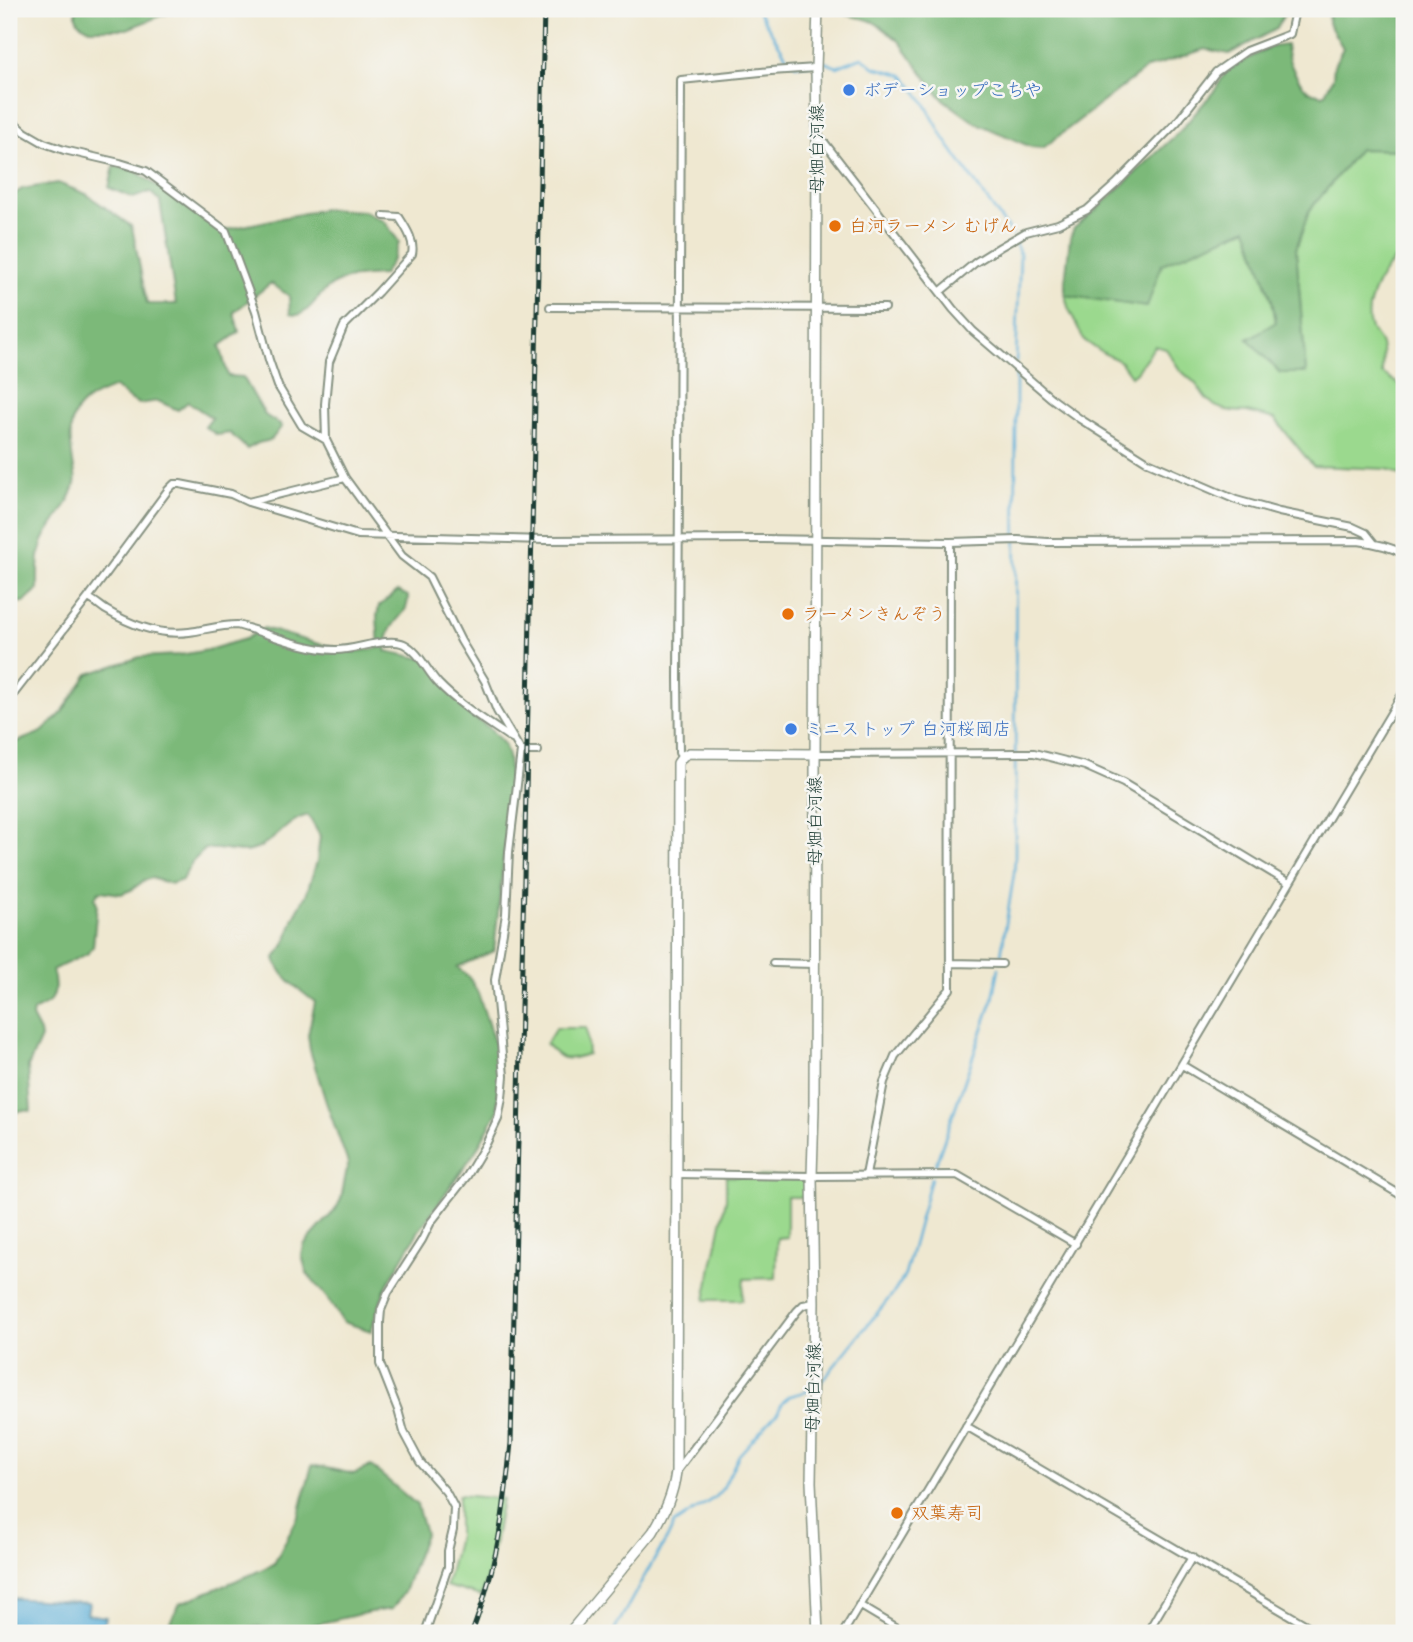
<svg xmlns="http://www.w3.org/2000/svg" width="1413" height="1642" viewBox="0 0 1413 1642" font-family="'Shantell Sans','Klee One',sans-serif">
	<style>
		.green { fill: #9bd98e; stroke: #5d8b61; stroke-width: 2 }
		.forest { fill: #7cb979; stroke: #4e7b56; stroke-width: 2 }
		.water { fill: #5caed7; stroke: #3e7686; stroke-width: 2 }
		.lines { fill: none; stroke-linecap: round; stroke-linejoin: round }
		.stream { stroke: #5caed7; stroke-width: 2.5 }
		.street-casing { stroke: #879282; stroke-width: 10 }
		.secondary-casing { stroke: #879282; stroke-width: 12 }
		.street { stroke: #fff; stroke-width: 6 }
		.secondary { stroke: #fff; stroke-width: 9 }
		.rail-casing { stroke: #1f3d34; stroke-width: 5 }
		.rail { stroke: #f6f6f2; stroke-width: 2.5; stroke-dasharray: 8; stroke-linecap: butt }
		.shop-dot { fill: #3f7fe0; stroke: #f6f6f2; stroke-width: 2.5 }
		.food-dot { fill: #e8710a; stroke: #f6f6f2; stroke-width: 2.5 }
		.labels { text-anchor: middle; stroke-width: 5; stroke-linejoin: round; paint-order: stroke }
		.shop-label { font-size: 18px; fill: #366cbe; stroke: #f6f6f2; text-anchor: start }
		.street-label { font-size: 18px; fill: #1f3d34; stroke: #f6f6f2 }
		.food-label { font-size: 18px; fill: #c56008; stroke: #f6f6f2; text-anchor: start }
	</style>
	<rect width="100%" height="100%" fill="#f6f6f2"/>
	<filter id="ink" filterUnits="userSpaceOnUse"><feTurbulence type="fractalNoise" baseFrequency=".0143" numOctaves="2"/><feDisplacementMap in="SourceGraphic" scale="14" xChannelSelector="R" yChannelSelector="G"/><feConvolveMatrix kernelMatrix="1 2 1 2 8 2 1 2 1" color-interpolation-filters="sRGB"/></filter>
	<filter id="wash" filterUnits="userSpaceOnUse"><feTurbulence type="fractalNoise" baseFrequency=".00686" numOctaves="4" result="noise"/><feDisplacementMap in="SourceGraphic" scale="28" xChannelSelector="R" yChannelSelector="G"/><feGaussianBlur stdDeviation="1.57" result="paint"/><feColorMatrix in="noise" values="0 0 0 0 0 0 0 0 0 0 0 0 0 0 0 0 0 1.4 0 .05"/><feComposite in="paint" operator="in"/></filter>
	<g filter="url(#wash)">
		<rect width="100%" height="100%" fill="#efe8d1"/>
		<path class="green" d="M1359,149L1404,150V253C1384,264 1363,303 1370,326C1372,333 1379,338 1381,345C1384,353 1382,365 1382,373L1404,388V477L1387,469L1313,466L1275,419L1247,412L1227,411L1215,406L1206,398L1195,383L1180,370L1166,349L1155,346L1136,372L1131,376L1120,361L1101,352L1084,340L1068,307L1065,295L1146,307L1162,264L1247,228L1272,300L1276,323L1248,339L1306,373L1296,249L1309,211Z
			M556,1028H586L588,1054C566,1060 563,1063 546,1044Z
			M726,1176L807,1177L806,1197H787V1237L777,1238L776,1278L744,1279L742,1300H705L726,1199Z
			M458,1495L502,1499L489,1572L481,1596L446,1586L458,1537Z"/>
		<path class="forest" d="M76,9H178L127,29H90L79,23L76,17Z
			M838,9H1287L1276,29L1229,54L1205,49L1147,68L1043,148L1031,147L974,122L963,114L944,100L936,91L900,42C892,35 881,25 871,21C859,16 848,18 838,9Z
			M1329,9H1404V150L1359,149L1309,211L1296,249L1306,373H1280L1248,339L1276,322L1272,300L1247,228L1162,264L1147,307L1065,295V282L1070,238L1074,228L1097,209L1181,130L1215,90L1227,70L1270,47L1286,45C1287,59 1298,87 1313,93C1314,93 1323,95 1324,95L1333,78L1334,65L1343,48L1328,23Z
			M114,166L134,170L220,231L324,209L364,211L385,222L399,242L393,259L383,275C366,276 349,276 334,284C320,291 312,309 301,314C297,316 294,315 290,314L289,296L271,283L234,312L239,332L220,346L228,376L243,377L265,415L282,426L271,440L258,443L247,449L230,433L217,435L205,427L212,418L188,402L178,410L158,401L139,404L128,398L115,387C100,393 83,399 75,414C68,427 71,448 73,463C74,470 77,477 75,484C70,506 52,521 43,541C37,556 38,574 38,589L24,602L9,603V198L22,189L58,183L86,194L131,226L133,232L147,304H176L160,201L150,192L133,198L109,188Z
			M398,591L408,596C408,613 400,614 392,627C387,634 387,643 386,651L429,660L434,664L445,677L468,714L488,727L504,744L508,756L511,790L494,951L457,967L469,977L478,993L499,1057L498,1111L475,1152L418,1232L385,1289L371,1331L343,1322L327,1298L307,1273L302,1256L304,1245L336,1209L341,1199L348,1163L326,1102L310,1050L308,1035L315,1002C300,990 279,977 275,958L286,942L294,917L306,895L317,861L320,836L308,815C287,820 276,841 256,849C241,856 222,847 205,849L192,862L182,880L171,884L152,878L145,880L131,890L121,894L101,891L98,892L95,898L97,904L93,947L87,954L52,970C55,979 57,993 50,1001C47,1005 38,1008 33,1011L32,1017L40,1032L41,1038L28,1067L31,1111L22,1110L9,1115V745L42,732L60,715L88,674L140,657L180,655L208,650L245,639L264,628L315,643L354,652L379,648L377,616L379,606Z
			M312,1465L354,1474L371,1466L417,1505L425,1534L404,1592L392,1609L370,1612L285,1631L256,1627L231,1633H198L167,1627L180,1603L250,1575L274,1564L299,1515Z"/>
		<path class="water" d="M9,1598L89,1603L87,1614L106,1617L100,1633H9Z"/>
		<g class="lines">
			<path class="stream" d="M757,9L788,59L796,65L809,64
				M824,62L837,67L862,57L874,67L903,75L906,78L923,100L945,140L1012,235
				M1015,243L1020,254L1016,362
				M1000,961L1014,874L1015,858L1016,374
				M933,1172L993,999L999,968
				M822,1381L895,1291L905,1275L931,1178
				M613,1633L648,1570L667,1539L674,1524L714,1498L723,1488L739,1455L778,1412L783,1402L790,1396L808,1391"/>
		</g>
	</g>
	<g filter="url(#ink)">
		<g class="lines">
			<g class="street-casing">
				<path id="street" d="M9,118L25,132L44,143L64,150L120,163L146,171L226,231L256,311L269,360L278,386L302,426L326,440
					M818,134L953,309L973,331L1051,398L1080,419L1148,462L1236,500L1279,512L1353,527L1366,533L1374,543
					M384,216L399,217C406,228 415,241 412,254L378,292L344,326L329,362L325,404L326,440L345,478L402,556L429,577L461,641L485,681L497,711L521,751L509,852L506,914L495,980L504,1076L502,1098L498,1119L486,1144L467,1176L431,1222L422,1240L388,1293L381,1310L380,1322V1364L398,1410L404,1432L420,1462L446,1492L454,1507L453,1530L448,1551V1567L425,1633
					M941,291L976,262L1000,247L1026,232L1058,224L1087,210L1116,184L1177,122L1216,72L1246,51L1290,34L1294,15L1298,9
					M550,307L885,308
					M248,502L345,478
					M88,598C95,601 100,606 106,610C131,625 159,636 189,632C205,630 220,625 237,625C267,633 305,650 335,650C353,651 388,636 404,644C420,652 427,672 439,684C459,705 488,722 512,739
					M9,700L88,598L168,490L174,484H180L231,494L248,502L358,535L544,540L764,539L950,542L1018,540L1048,542L1358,541C1375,543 1389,546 1404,554
					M521,751H538
					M816,754L1034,753L1085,766L1123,783L1289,883
					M683,756L679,753L678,678L681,80L771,71L816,68
					M773,963L815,964
					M950,963L1002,964
					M1182,1065L1404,1197
					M677,1174L812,1176L957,1175L1076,1244
					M866,1175L884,1082L895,1056L950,989C949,840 950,691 950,542
					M966,1426L1320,1633
					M676,1472L797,1311L803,1305L814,1303
					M859,1605L906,1633
					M843,1633L1404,691
					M1147,1633L1192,1557"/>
			</g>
			<g class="secondary-casing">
				<path id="secondary" d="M569,1633L653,1532C665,1512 673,1495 676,1472L678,763L683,756L689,753L816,754
					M818,1633L811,1482L814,1303L812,1176L814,1108L817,132L816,68L818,9"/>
			</g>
			<use href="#street" class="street"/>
			<use href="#secondary" class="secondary"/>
			<g class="rail-casing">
				<path id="rail" d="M472,1633C477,1618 483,1603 487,1587C501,1540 506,1491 511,1443L544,9"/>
			</g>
			<use href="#rail" class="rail"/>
		</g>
	</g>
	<g class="shop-dot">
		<circle cx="849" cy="90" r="7"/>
		<circle cx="791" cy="729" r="7"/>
	</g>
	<g class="food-dot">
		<circle cx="835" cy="226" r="7"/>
		<circle cx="788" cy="614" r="7"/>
		<circle cx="897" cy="1513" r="7"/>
	</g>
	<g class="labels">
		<g class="shop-label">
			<text x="863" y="96">ボデーショップこちや</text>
			<text x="805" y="735">ミニストップ 白河桜岡店</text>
		</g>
		<g class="street-label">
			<text transform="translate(817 149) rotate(-90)" y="6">母畑白河線</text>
			<text transform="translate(815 821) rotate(-90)" y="6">母畑白河線</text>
			<text transform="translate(813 1388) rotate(-89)" y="6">母畑白河線</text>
		</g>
		<g class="food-label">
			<text x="849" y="232">白河ラーメン むげん</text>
			<text x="802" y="620">ラーメンきんぞう</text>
			<text x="911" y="1519">双葉寿司</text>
		</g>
	</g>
	<rect width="1413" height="1642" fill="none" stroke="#f6f6f2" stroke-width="35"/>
</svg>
